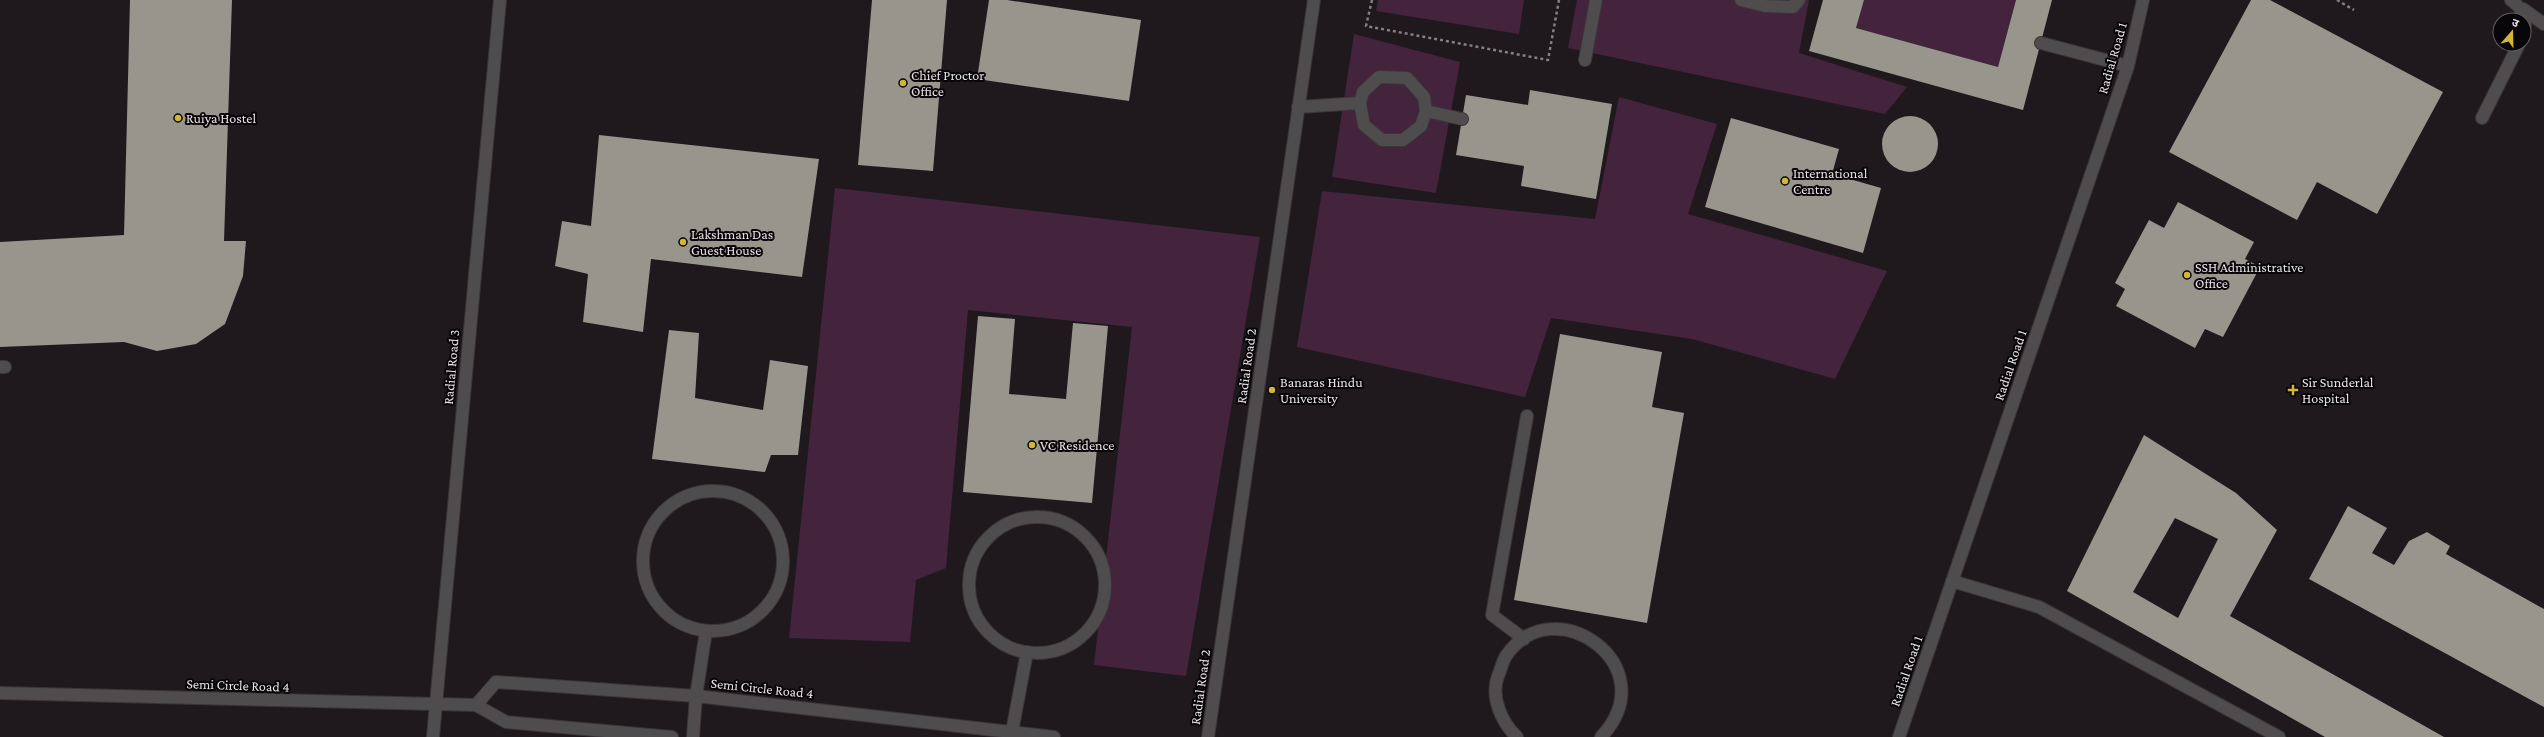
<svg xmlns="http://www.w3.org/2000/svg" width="2544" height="737" viewBox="0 0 2544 737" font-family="'Crimson Pro','Noto Sans Devanagari',serif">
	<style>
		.green { fill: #44233d }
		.building { fill: #97958c; fill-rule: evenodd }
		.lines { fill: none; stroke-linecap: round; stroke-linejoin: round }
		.lane-casing { stroke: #3b3539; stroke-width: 14 }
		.path { stroke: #847f82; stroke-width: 2.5; stroke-dasharray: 3 3; stroke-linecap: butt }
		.lane { stroke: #4f4c4e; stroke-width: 12 }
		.poi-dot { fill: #d2b635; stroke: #070507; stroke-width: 1.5 }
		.labels { text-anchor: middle; stroke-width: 4; stroke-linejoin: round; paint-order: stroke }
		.street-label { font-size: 14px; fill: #e6e2e5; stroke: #070507 }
		.poi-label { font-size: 14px; fill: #e6e2e5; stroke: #070507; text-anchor: start }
	</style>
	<rect width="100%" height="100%" fill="#1f191d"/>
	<path class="green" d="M1378,0H1524L1519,34L1376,11Z
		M1577,0H1809L1799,53L1907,87L1885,114L1568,48Z
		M1864,0H2016L1998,67L1856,28Z
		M1354,34L1460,62L1436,193L1332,177Z
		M1619,97L1717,124L1688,214L1887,271L1835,379L1692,339L1551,318L1525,397L1297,347L1322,191L1595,219Z
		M835,188L1260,237L1186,676L1094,665L1132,327L968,310L946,568L916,580L910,642L789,638Z"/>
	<path class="building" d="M130,0H232L224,241H246L243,276L225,324L196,344L157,351L124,342L0,347V242L124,235Z
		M872,0H947L933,171L858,165Z
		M989,0H1007L1141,20L1129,101L977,79Z
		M1823,0H1864L1856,28L1998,67L2016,0H2052L2023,110L1809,51Z
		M2251,0H2270L2443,92L2377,214L2317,182L2297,220L2169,152Z
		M1530,90L1612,104L1596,199L1521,186L1524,166L1456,155L1466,95L1528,105Z
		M1882 144a28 28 0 1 1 56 0a28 28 0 1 1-56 0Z
		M1731,118L1839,149L1832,174L1881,188L1863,253L1705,207Z
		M599,135L819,159L802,277L651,259L643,332L583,322L588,274L555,266L562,221L591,226Z
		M2178,202L2254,242L2245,259L2260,267L2223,337L2205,329L2195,348L2116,306L2125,289L2115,283L2149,220L2164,228Z
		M978,316L1015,319L1009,394L1066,399L1073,323L1108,326L1092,503L963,492Z
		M669,330L699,333L695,398L763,410L770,360L808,366L798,455H771L765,472L652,459Z
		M1560,334L1662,352L1652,407L1684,413L1647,623L1514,600Z
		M2144,435L2236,493L2277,530L2230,616L2444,737H2325L2067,591ZM2175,518L2218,539L2178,618L2133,592Z
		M2348,506L2387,528L2372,553L2394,565L2409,541L2427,532L2450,546L2446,554L2544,609V707L2309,579Z"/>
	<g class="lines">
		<g class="lane-casing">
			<path id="lane" d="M1741,0L1765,6L1793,7L1799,0
				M2511,0C2524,10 2527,18 2524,34
				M2523,9L2544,24
				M2041,43L2128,66
				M1585,60L1596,0
				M1298,107L1360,103L1363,92L1379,77L1407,78L1424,97L1426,111L1421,126L1403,140H1382L1364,125L1360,103
				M1426,111L1462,119
				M2482,118L2519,44
				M0,367H5
				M643 561a70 70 0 1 1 140 0a70 70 0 1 1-140 0Z
				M969 585a68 68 0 1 1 136 0a68 68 0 1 1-136 0Z
				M1952,581L2039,607L2279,737
				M1524,639L1492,615L1527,416
				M0,693L476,705L506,722L672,737
				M476,705L496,682L696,696L1054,737
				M433,737L500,0
				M693,737L696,696L706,631
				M1011,737L1027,652
				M1208,737L1314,0
				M1517,737C1502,723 1490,697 1498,676C1501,670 1502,662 1506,656C1553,586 1668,666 1601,737
				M1899,737L2128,66L2143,0"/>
		</g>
		<path class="path" d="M1372,0L1366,26L1548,60L1559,0
			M2337,0L2354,10"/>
		<use href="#lane" class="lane"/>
	</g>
	<g class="poi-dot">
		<circle cx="903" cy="83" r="4"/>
		<circle cx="178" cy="118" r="4"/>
		<circle cx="1785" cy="181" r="4"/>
		<circle cx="683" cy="242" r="4"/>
		<circle cx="2187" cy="275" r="4"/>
		<circle cx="1272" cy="390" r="4"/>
		<path d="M2291 384h4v4h4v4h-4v4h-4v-4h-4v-4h4z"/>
		<circle cx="1032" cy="445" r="4"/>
	</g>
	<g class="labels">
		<g class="street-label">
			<text transform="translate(2112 58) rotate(-74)" y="5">Radial Road 1</text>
			<text transform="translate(2010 365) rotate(-71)" y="5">Radial Road 1</text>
			<text transform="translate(1246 366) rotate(-82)" y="5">Radial Road 2</text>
			<text transform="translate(451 367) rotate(-85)" y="5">Radial Road 3</text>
			<text transform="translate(1906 671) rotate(-71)" y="5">Radial Road 1</text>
			<text transform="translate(238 685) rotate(2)" y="5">Semi Circle Road 4</text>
			<text transform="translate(1200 687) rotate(-82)" y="5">Radial Road 2</text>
			<text transform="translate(762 688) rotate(6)" y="5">Semi Circle Road 4</text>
		</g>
		<g class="poi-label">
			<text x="911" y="80">Chief Proctor<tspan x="911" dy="16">Office</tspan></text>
			<text x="186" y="123">Ruiya Hostel</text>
			<text x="1793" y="178">International<tspan x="1793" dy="16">Centre</tspan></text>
			<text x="691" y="239">Lakshman Das<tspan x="691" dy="16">Guest House</tspan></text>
			<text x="2195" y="272">SSH Administrative<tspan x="2195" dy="16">Office</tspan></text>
			<text x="1280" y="387">Banaras Hindu<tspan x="1280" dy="16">University</tspan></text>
			<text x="2302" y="387">Sir Sunderlal<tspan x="2302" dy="16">Hospital</tspan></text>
			<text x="1040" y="450">VC Residence</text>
		</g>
	</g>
	<g transform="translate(2512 32) rotate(20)"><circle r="19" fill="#070507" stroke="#605d60"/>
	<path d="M0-3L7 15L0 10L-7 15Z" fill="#d2b635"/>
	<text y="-6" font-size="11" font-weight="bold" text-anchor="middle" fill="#e6e2e5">उ</text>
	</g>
</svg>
